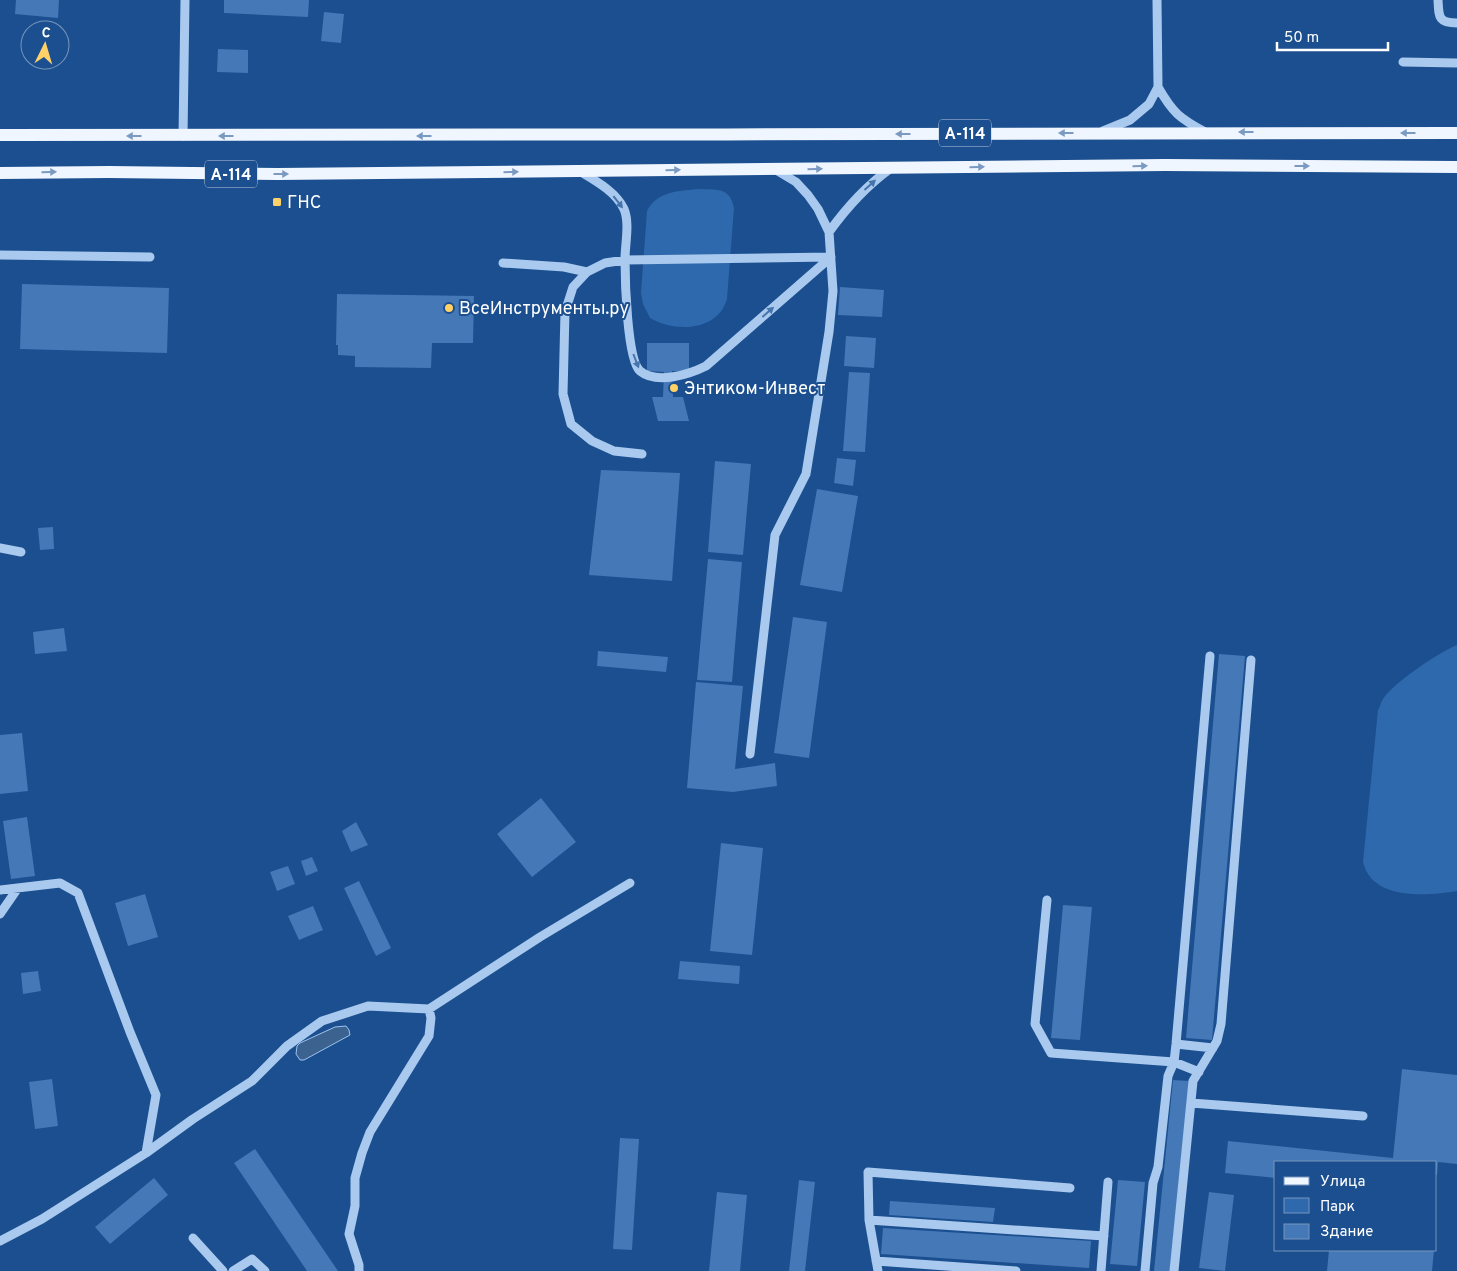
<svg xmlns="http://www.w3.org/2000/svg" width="1457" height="1271" viewBox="0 0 1457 1271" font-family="Overpass,sans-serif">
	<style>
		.green { fill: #2e69ad }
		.water { fill: #3c6290; stroke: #9cc4f0 }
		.building { fill: #4478b7 }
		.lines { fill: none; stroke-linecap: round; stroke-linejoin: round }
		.minor { stroke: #a9c9ee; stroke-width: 9 }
		.major { stroke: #f0f6ff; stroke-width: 12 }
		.oneway { fill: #7b9ac1 }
		.oneway2 { fill: #4674ac }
		.poi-dot { fill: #ffd166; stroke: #1b4f8f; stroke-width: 2 }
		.labels { text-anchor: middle; stroke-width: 4; stroke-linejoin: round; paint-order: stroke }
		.shield { fill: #1b4f8f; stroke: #bbcadd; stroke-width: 1 }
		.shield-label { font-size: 16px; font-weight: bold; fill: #fff }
		.poi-label { font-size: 18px; fill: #fff; stroke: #1b4f8f; text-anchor: start }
	</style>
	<rect width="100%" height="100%" fill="#1b4f8f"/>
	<path class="green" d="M699,189C717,190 730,187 734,208L727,299C718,331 676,333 650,318L643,304L641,293L647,211C657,191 679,191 699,189Z
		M1457,645V891C1428,896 1372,901 1363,862L1378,710C1380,707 1381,702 1383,699C1393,683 1439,652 1457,645Z"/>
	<path class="water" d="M346,1026L349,1030L350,1035L304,1060H300L296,1054L297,1046L300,1043L335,1027Z"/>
	<path class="building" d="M16,0H59L58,18L15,14Z
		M224,0H309L308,17L224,13Z
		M324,12L344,14L341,43L321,41Z
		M218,49L248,50V73L217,72Z
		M22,284L169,288L167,353L20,349Z
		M840,287L884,290L882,317L838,315Z
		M337,294L474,296L473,343H432L431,368L355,367V356L338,355V345H336Z
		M846,336L876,338L874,368L844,366Z
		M647,343H689V371H672L673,397H683L689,421H658L652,397H663L664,372L647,371Z
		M849,372L870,373L865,452L843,451Z
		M837,458L856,460L853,486L834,483Z
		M715,461L751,464L743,555L708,552Z
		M601,470L680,473L672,581L589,575Z
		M817,489L858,496L842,592L800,585Z
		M53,527L54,549L40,550L38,528Z
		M708,559L742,562L732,682L697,680Z
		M793,617L827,622L809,758L774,753Z
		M64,628L67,651L35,654L33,632Z
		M598,651L668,657L666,672L597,666Z
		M1219,654L1245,656L1212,1040L1186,1038Z
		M696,682L743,686L735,769L775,763L777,786L733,792L687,788Z
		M22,733L28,791L0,794V735Z
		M541,798L576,842L532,877L497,834Z
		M27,817L35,876L11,879L3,821Z
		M356,822L368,845L351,852L342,831Z
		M721,843L763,848L752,955L710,951Z
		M312,857L318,871L306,876L301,861Z
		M288,866L295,884L277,891L270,872Z
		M359,881L391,948L376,956L344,888Z
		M145,894L158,937L128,946L115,903Z
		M1063,905L1092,907L1080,1040L1051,1038Z
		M313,906L323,930L299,940L288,916Z
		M680,961L740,966L739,984L678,979Z
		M38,971L41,991L23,994L21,973Z
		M1402,1069L1457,1075V1164L1438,1162L1437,1175H1436V1162H1276V1178L1225,1173L1228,1141L1393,1158Z
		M52,1079L58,1126L35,1129L29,1082Z
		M1173,1080L1189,1081L1170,1271H1154Z
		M620,1138L639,1139L632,1250L613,1249Z
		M255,1149L338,1271H307L234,1163Z
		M154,1178L168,1195L110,1244L95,1227Z
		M799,1180L815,1182L805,1271H789Z
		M1118,1180L1145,1182L1137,1266L1110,1264Z
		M717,1192L747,1195L740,1271H709Z
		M1209,1192L1234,1195L1225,1271L1199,1268Z
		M890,1201L995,1208L993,1222L889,1215Z
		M883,1228L1091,1241L1089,1268L881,1254Z
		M1329,1250H1434L1432,1271H1327Z"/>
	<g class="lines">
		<path class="minor" d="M1438,0C1439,17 1438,23 1457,23
			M1403,62L1457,63
			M1158,87C1173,113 1179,118 1205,132
			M1103,131L1130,120L1149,104L1158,87L1157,0
			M183,136L185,0
			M581,172C596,181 616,192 624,209C630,223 625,244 625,259C625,278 627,360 640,371C657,385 690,374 706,366L831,257
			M829,232C847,207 866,186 891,168
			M0,255L150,257
			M503,263L564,267L587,272
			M642,454L614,451L592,441L571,424L563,394L565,312L573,287L587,272L605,263L625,260L831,257
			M0,548L21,552
			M750,754L775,535L806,474L829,332L833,291L829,232L818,209L808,195L796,182L776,170
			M0,890L60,883L78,893L130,1032L156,1095L146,1153
			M1047,900L1035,1024L1051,1053L1174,1062L1199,1072
			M0,914L18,888
			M1176,1044L1213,1048
			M1191,1103L1363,1116
			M869,1220L1104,1236
			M193,1238L223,1271
			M0,1241L42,1219L146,1153L193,1119L252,1081L287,1046L322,1021L368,1006L429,1009L540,937L630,883
			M876,1261L1016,1271
			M233,1271L252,1259L265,1271
			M359,1271V1265L349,1234L355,1206V1178L362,1153L370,1132L429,1036L431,1018L429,1009
			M878,1271L869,1220L868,1172L1070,1188
			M1101,1271L1108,1182
			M1145,1271L1153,1183L1158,1167L1168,1076L1174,1062L1176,1044L1210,656
			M1174,1271L1193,1081L1217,1041L1221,1024L1251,660"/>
		<path class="major" d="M0,135C486,138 971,131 1457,133
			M0,173L109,172L277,174L1165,165L1457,167"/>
	</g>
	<defs><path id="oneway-solid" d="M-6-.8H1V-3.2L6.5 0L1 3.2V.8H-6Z" transform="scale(1.25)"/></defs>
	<g class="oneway">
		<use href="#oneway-solid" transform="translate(1246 132) rotate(-180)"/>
		<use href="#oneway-solid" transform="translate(1066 133) rotate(180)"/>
		<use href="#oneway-solid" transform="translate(1408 133) rotate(-180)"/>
		<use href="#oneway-solid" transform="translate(903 134) rotate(180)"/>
		<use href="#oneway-solid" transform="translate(134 136) rotate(-180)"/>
		<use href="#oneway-solid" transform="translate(226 136) rotate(-180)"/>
		<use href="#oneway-solid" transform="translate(424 136) rotate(180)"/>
		<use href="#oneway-solid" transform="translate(1140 166) rotate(-1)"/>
		<use href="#oneway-solid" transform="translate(1302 166)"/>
		<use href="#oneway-solid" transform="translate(977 167) rotate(-1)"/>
		<use href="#oneway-solid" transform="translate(815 169) rotate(-1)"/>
		<use href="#oneway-solid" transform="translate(673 170) rotate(-1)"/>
		<use href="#oneway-solid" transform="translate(49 172) rotate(-1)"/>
		<use href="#oneway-solid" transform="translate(511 172) rotate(-1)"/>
		<use href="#oneway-solid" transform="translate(281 174)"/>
	</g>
	<g class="oneway2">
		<use href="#oneway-solid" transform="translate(870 185) rotate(-42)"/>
		<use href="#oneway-solid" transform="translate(618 202) rotate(52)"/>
		<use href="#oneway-solid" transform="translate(768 312) rotate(-41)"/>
		<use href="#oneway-solid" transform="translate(636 361) rotate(69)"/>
	</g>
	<g class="poi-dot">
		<rect x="272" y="197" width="10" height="10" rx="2.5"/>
		<circle cx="449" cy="308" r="5"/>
		<circle cx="674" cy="388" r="5"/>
	</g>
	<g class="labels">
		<g class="shield">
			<rect x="939" y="119.5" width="52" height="27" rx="4"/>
			<rect x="205" y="160.5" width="52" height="27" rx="4"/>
		</g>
		<g class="shield-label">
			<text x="965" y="139">А-114</text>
			<text x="231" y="180">А-114</text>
		</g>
		<g class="poi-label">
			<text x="287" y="208">ГНС</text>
			<text x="459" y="314">ВсеИнструменты.ру</text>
			<text x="684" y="394">Энтиком-Инвест</text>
		</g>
	</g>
	<rect x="1274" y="1161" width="162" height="90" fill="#1b4f8f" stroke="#7695bc"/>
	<rect x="1284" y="1177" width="25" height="8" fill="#f0f6ff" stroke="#7695bc"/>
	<text x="1320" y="1186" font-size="15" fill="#ffffff">Улица</text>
	<rect x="1284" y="1198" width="25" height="15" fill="#2e69ad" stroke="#7695bc"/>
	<text x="1320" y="1211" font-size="15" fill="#ffffff">Парк</text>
	<rect x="1284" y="1224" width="25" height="15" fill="#4478b7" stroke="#7695bc"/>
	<text x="1320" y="1236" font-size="15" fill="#ffffff">Здание</text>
	<g transform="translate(45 45) rotate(5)"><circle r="24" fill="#1b4f8f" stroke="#7695bc"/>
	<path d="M0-4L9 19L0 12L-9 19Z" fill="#ffd166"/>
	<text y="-8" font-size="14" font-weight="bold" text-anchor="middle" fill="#ffffff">С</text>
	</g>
	<path d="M1277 42v8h111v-8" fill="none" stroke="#ffffff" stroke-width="2.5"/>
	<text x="1284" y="42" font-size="15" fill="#ffffff" stroke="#1b4f8f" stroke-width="4" paint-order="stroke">50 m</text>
</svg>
